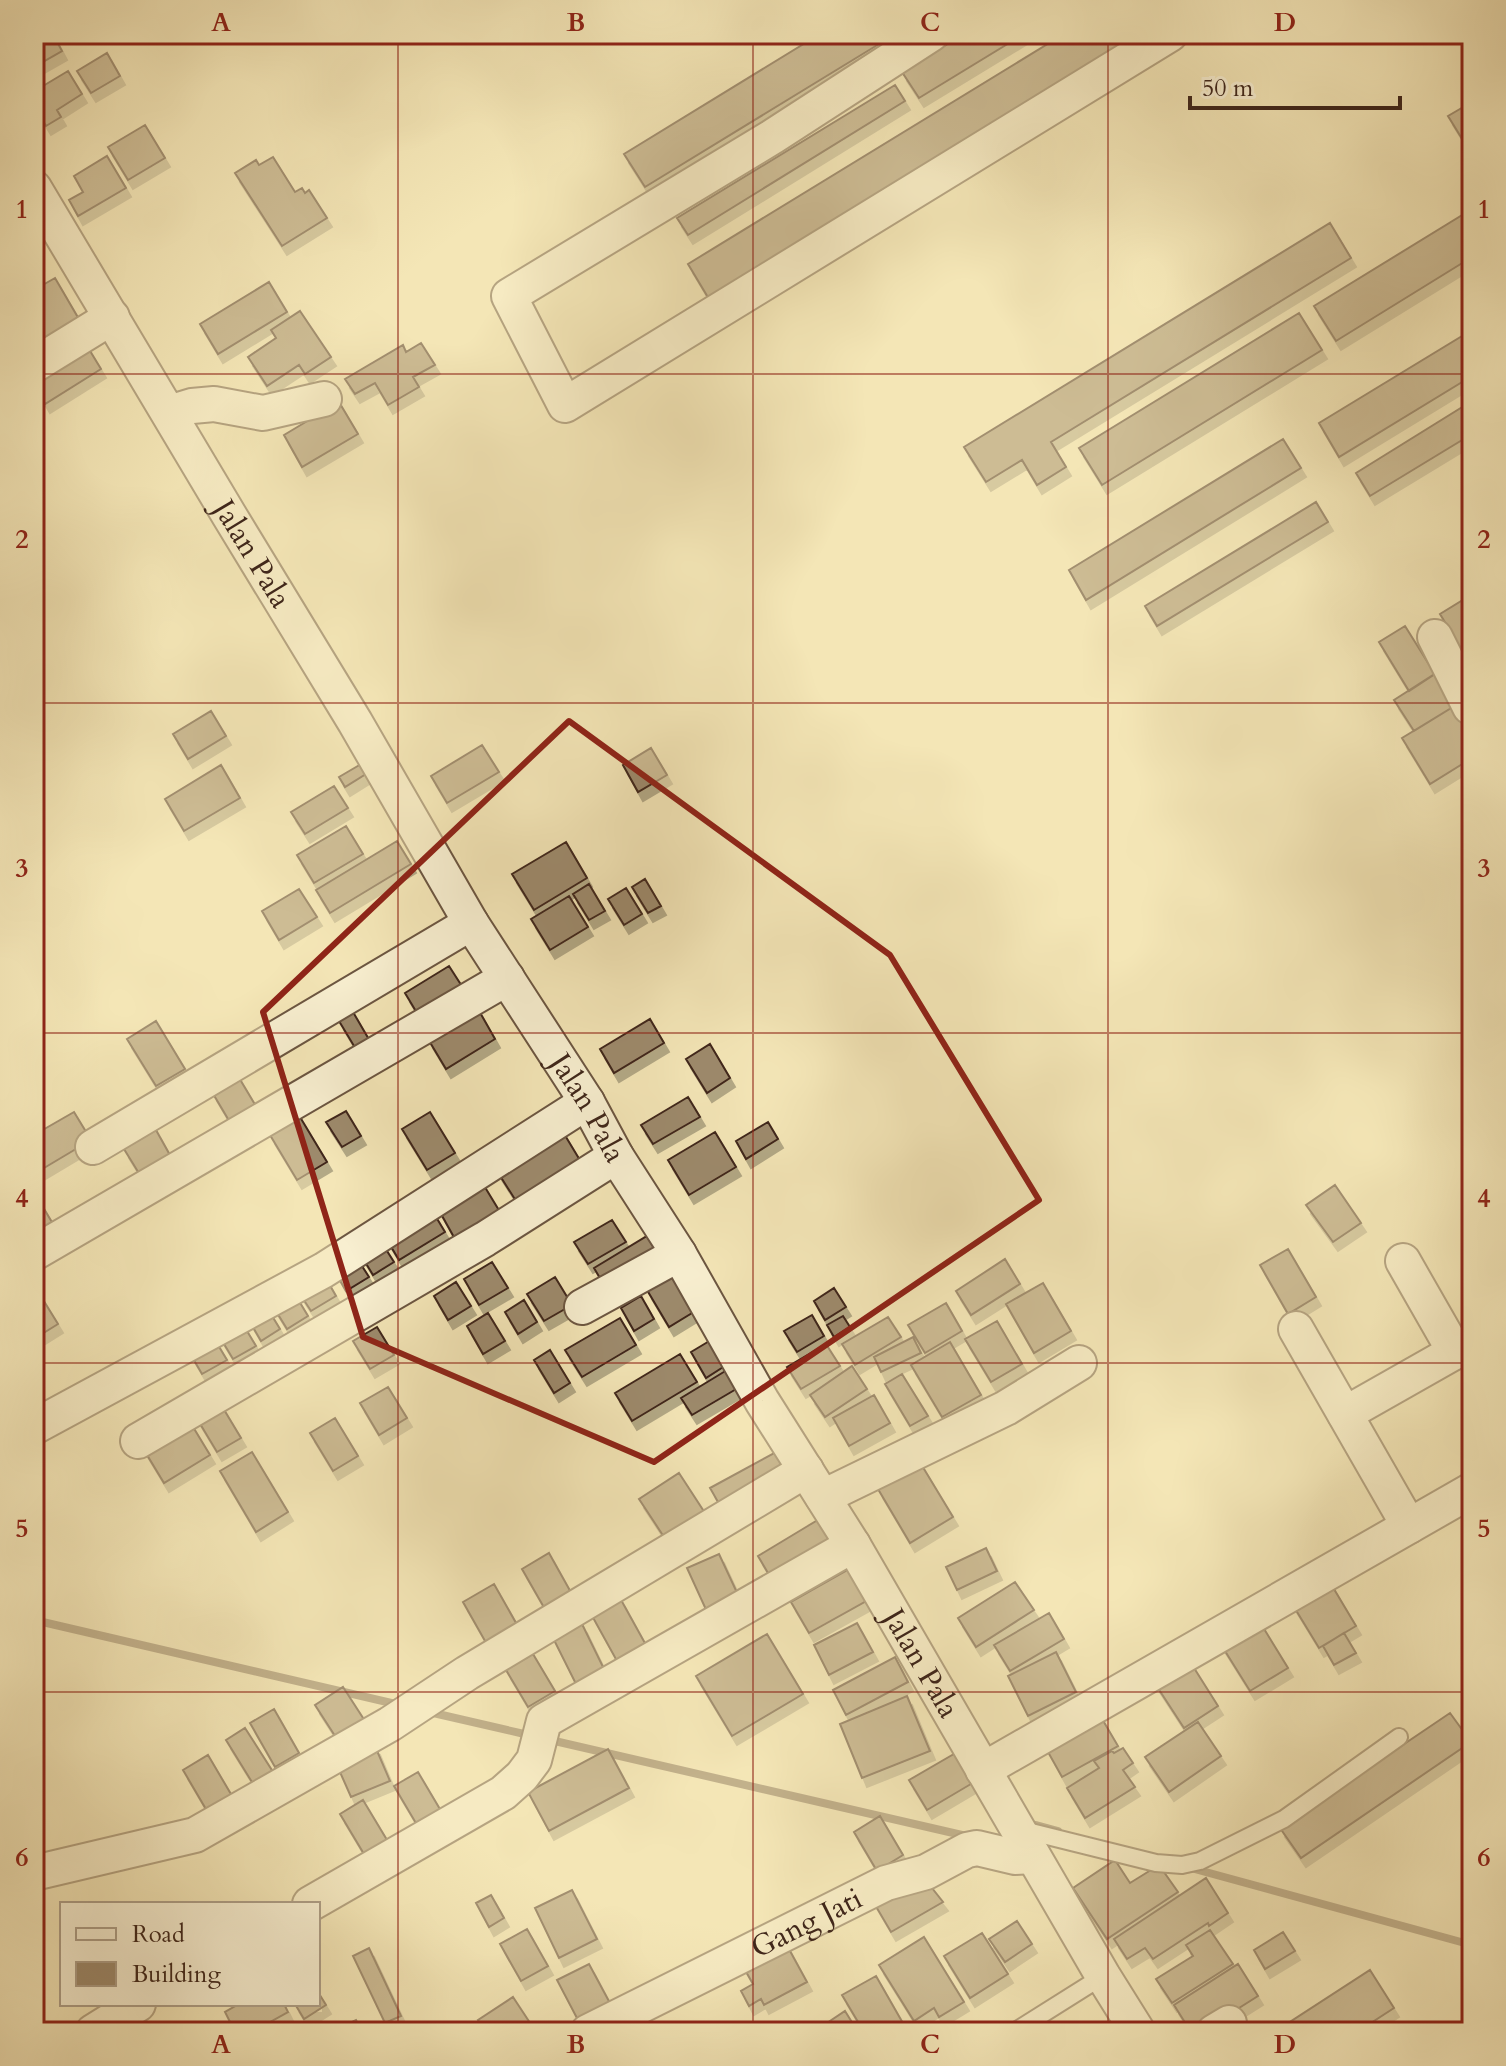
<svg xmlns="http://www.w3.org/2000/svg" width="1506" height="2066" viewBox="0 0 1506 2066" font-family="Cardo,serif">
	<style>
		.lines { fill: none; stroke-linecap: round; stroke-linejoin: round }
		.stream { stroke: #867258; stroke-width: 8 }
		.building { fill: #9d8a6c; stroke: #3f261a; stroke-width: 2; filter: url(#shadow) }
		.lane-casing { stroke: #6c5641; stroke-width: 20 }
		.street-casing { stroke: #6c5641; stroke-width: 38 }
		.lane { stroke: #f8efd0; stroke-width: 16 }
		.street { stroke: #f8efd0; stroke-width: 34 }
		.marked { fill: none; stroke: #8f2418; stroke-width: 6; stroke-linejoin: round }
		.grid { fill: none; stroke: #8f2418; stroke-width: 2; stroke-opacity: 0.55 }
		.labels { text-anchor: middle; stroke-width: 6; stroke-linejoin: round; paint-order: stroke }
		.street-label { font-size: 30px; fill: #3f261a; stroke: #f8efd0 }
		.neatline { fill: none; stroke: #8f2418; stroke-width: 3 }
		.grid-label { font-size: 26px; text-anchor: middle; font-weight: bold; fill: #8f2418 }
	</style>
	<defs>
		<filter id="shadow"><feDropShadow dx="5" dy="9" stdDeviation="0" flood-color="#0004"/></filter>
	</defs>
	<rect width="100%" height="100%" fill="#f4e6b7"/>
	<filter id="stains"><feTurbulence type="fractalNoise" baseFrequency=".0025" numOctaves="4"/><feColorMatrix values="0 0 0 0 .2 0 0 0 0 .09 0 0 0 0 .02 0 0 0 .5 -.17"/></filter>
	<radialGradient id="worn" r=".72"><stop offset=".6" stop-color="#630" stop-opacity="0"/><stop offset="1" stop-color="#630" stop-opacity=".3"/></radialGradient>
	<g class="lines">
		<path class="stream" d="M34,1620L400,1705
			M429,1712L533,1736
			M546,1739L962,1835
			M1036,1825L1058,1831
			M1191,1868L1472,1945"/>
	</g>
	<path class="building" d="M34,34H53L62,51L34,67Z
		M820,34H874L879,44L645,187L624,154Z
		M964,34H1024L919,98L902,72Z
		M1064,34H1153L712,304L688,264Z
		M107,53L120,76L91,93L77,71Z
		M68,71L82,94L57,110L61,117L46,126L34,106L43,98L38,89Z
		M895,85L905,101L688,235L677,218Z
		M1472,102V155L1448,116Z
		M145,125L165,158L128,180L108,147Z
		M107,156L126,188L78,216L69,200L83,192L74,176Z
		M273,157L295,192L302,188L305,193L309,190L327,218L282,246L235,173L256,160L259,165Z
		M1472,209V257L1336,341L1314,306Z
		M1330,223L1351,258L1051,442L1066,467L1037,485L1022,460L986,482L964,447Z
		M55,278L80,321L34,348V290Z
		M269,282L287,312L218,354L200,324Z
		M300,311L331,357L305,374L299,365L267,386L248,357L276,338L271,330Z
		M1299,313L1322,350L1102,485L1079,448Z
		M1472,330V376L1339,457L1319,423Z
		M84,341L101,369L45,404L34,385V372Z
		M421,343L435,365L413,377L419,387L388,405L375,383L355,394L345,379L403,345L406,352Z
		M1472,401V434L1370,496L1356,473Z
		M339,402L358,434L302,467L284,435Z
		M1283,439L1301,468L1086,600L1069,570Z
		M1316,502L1328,522L1157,626L1145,606Z
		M1471,595L1472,597V667L1440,614Z
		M1405,626L1435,674L1409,691L1379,642Z
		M1441,670L1461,702L1414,731L1394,700Z
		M1461,702L1472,719V758L1430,784L1402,738Z
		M211,711L226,736L188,759L173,734Z
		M482,745L499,772L447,803L431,776Z
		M651,748L667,775L638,792L623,765Z
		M368,760L374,769L345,787L339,777Z
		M221,765L240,798L184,831L165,799Z
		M334,786L348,808L305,834L291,812Z
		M346,826L363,854L314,883L297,855Z
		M397,841L411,864L330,913L316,890Z
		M566,842L587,878L534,910L512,874Z
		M645,879L661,906L648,913L632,887Z
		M589,884L605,911L589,920L573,894Z
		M626,888L642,914L624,925L608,899Z
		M299,889L317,917L279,940L262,911Z
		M569,896L588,927L550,950L531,919Z
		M449,966L465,991L420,1018L405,993Z
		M478,1009L495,1039L446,1069L428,1039Z
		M353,1012L371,1043L357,1051L339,1021Z
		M650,1019L664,1043L614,1073L600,1049Z
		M156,1021L185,1069L156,1086L127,1039Z
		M710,1044L730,1078L707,1093L686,1059Z
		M238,1076L260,1113L234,1129L212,1092Z
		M688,1097L700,1117L653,1144L641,1125Z
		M346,1111L361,1136L342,1147L326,1122Z
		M74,1112L91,1140L39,1171L34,1164V1135Z
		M430,1112L455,1153L427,1170L402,1129Z
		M300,1117L327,1162L297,1180L270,1135Z
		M768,1122L778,1139L746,1159L736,1141Z
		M156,1130L171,1157L140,1175L124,1149Z
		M563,1132L581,1162L516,1201L497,1171Z
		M715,1132L736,1167L689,1195L668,1160Z
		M480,1179L500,1212L455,1239L436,1205Z
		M1335,1185L1361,1223L1333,1242L1306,1205Z
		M37,1197L56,1229L34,1243V1199Z
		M430,1207L445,1232L399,1260L384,1235Z
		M612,1220L626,1242L588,1264L574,1242Z
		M647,1236L660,1258L607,1290L594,1268Z
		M380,1240L394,1262L373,1275L359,1252Z
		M1288,1249L1316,1297L1288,1314L1260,1265Z
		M355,1255L369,1277L346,1291L333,1268Z
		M1005,1259L1020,1284L971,1315L956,1291Z
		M492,1262L508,1288L479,1305L464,1279Z
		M675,1274L697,1310L669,1327L647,1290Z
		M324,1275L336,1296L311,1311L298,1291Z
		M555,1277L572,1305L544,1321L527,1294Z
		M456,1282L471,1306L448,1320L434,1296Z
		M1043,1283L1071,1331L1034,1353L1006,1304Z
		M34,1285L58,1324L34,1339Z
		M834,1288L846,1307L825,1320L814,1301Z
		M293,1291L308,1316L287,1329L271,1303Z
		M641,1296L654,1319L634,1331L621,1308Z
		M524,1300L537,1322L518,1334L505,1312Z
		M946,1303L962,1331L925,1353L908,1325Z
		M266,1306L280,1329L261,1341L247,1317Z
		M488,1313L505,1341L483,1354L467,1326Z
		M812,1315L824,1336L797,1352L784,1331Z
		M843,1316L850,1327L834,1337L827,1325Z
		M888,1317L901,1337L855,1365L842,1344Z
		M620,1318L636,1345L582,1377L565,1350Z
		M241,1321L256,1346L233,1359L218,1334Z
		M997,1321L1022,1364L991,1382L965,1339Z
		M377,1327L394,1355L370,1369L353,1341Z
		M212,1335L227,1360L202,1374L188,1350Z
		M716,1337L731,1362L706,1378L691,1352Z
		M913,1337L921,1353L881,1372L874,1357Z
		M950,1342L981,1395L942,1417L911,1365Z
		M826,1344L840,1366L801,1389L787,1367Z
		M550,1350L570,1383L554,1393L534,1360Z
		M680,1354L697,1382L632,1421L615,1393Z
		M852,1366L867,1389L825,1417L810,1395Z
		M727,1370L738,1388L692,1415L681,1398Z
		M902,1374L928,1416L910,1426L885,1384Z
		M388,1387L407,1418L379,1435L360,1403Z
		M874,1395L890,1423L849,1446L833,1418Z
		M220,1403L241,1438L217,1452L196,1417Z
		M187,1417L210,1455L164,1483L141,1445Z
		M335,1418L358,1456L333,1471L310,1433Z
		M252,1452L288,1512L256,1532L220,1471Z
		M776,1452L787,1473L722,1509L710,1488Z
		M921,1464L953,1517L910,1543L878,1489Z
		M679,1473L705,1513L666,1540L639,1499Z
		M821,1518L839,1547L775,1585L758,1556Z
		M986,1548L997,1571L957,1590L946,1567Z
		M549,1553L573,1596L546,1611L522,1569Z
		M719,1554L740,1599L708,1614L687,1568Z
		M860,1563L877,1595L809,1633L791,1602Z
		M1328,1579L1356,1626L1319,1648L1291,1602Z
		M1015,1582L1034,1610L976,1647L958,1618Z
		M494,1584L520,1630L489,1648L463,1602Z
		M620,1598L646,1645L617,1661L591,1614Z
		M1049,1613L1064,1639L1010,1671L994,1645Z
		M1258,1619L1288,1668L1250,1691L1220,1643Z
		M857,1623L873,1652L829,1675L814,1645Z
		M582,1624L605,1671L576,1684L553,1638Z
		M1344,1633L1356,1653L1334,1665L1323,1646Z
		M767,1634L803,1694L732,1736L696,1676Z
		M1056,1652L1076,1692L1028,1716L1008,1676Z
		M533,1654L555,1691L528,1707L506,1670Z
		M895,1657L908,1682L846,1715L833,1690Z
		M1189,1660L1218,1706L1184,1728L1154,1682Z
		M343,1687L365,1721L337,1739L315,1705Z
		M907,1696L930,1751L862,1778L840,1724Z
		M274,1709L299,1753L275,1767L250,1723Z
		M1098,1712L1118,1746L1062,1777L1043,1743Z
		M1450,1713L1471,1742L1301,1858L1280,1828Z
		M1198,1722L1221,1756L1169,1792L1145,1757Z
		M245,1728L275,1775L255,1787L226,1740Z
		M375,1746L390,1781L351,1797L336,1763Z
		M1123,1748L1133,1763L1123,1770L1135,1787L1085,1818L1067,1788L1099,1768L1094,1761L1112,1751L1114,1753Z
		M608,1749L629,1788L549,1831L528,1792Z
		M959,1751L976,1781L927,1810L909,1780Z
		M208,1755L235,1801L210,1816L183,1770Z
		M418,1772L444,1816L420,1830L394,1786Z
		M363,1800L387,1840L364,1854L340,1814Z
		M880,1816L903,1855L877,1871L854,1832Z
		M1115,1860L1130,1883L1159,1865L1178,1892L1107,1939L1073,1888Z
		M1206,1878L1228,1913L1209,1926L1208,1923L1153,1959L1145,1948L1127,1959L1114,1939Z
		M928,1883L943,1902L891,1932L871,1898L895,1886L904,1896Z
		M572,1890L597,1939L559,1958L535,1908Z
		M491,1895L504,1918L489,1927L476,1903Z
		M1017,1921L1032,1944L1005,1962L989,1939Z
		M527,1929L548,1966L521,1981L500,1944Z
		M1210,1930L1233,1964L1172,2003L1156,1979L1193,1956L1186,1945Z
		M1283,1932L1295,1951L1265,1969L1254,1950Z
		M982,1933L1008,1974L970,1998L944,1956Z
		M924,1937L964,2002L939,2017L934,2008L914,2021L879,1965Z
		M784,1940L807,1982L764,2005L761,1999L749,2006L741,1991L753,1984L741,1963Z
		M369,1948L401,2016L385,2023L353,1956Z
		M589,1964L611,2005L579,2022L557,1980Z
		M1238,1964L1258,1996L1201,2032H1191L1174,2005Z
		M1370,1970L1394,2008L1357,2032H1277L1276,2031Z
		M876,1976L908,2032H864L842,1995Z
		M318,1992L326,2005L304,2019L295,2004H318Z
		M513,1997L536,2032H486L478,2020Z
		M239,2004H284L288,2012L252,2032H235L225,2012Z
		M845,2011L858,2032H833L827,2023Z
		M356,2020L362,2032H330Z"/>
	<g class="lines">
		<g class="lane-casing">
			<path id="lane" d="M1023,1830L1156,1863L1182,1865L1200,1861L1284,1819L1399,1737
				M1014,2032L1103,1976"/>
		</g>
		<g class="street-casing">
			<g id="street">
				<path d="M931,34L772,137L509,296L565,405L1170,34"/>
				<path id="s1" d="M34,188L229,515L355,722L471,923L587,1102L616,1156L679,1254L762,1401L853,1545L1103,1976L1138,2032"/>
				<path d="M34,365L112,317"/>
				<path d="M169,413L192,406L214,404L263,413L324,399"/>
				<path d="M1435,637L1470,707"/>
				<path d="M93,1147L471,923"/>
				<path d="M34,1253L507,978"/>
				<path d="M1403,1261L1455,1352"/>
				<path d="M582,1307L679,1254"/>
				<path d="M1296,1329L1409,1526"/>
				<path d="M1345,1414L1472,1342"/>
				<path d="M34,1427L324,1270L587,1102"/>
				<path d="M138,1441L485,1239L616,1156"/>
				<path d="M823,1497L1006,1408L1079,1363"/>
				<path d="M983,1770L1472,1490"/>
				<path d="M34,1873L195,1835L390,1724L467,1673L806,1470"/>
				<path d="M310,1904L503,1793L522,1776L534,1760L544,1721L853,1545"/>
				<path d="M93,2032L138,2004"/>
				<path id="s2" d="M588,2032L886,1883L926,1872L967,1850L977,1848L1015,1857L1033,1856"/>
				<path d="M1214,2032L1229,2023"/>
			</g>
		</g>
		<use href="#lane" class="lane"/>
		<use href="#street" class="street"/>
	</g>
	<path d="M0 0H1506V2066H0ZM569,721L890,955L1039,1200L654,1462L363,1337L263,1012Z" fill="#f4e6b7" fill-opacity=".55" fill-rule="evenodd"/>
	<path class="marked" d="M569,721L890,955L1039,1200L654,1462L363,1337L263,1012Z"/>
	<path class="grid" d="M398,34V2032M753,34V2032M1108,34V2032M34,374H1472M34,703H1472M34,1033H1472M34,1363H1472M34,1692H1472"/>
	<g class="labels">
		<g class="street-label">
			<text dy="10" stroke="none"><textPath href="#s1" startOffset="426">Jalan Pala</textPath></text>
			<text dy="10" stroke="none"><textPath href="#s1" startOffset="1074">Jalan Pala</textPath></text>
			<text dy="10" stroke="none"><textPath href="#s1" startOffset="1722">Jalan Pala</textPath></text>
			<text dy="10" stroke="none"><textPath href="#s2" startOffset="244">Gang Jati</textPath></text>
		</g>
	</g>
	<rect width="1506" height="2066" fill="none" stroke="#f4e6b7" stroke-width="88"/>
	<rect x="60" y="1902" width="260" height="104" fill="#f8efd0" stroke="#ae9f87" stroke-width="2"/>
	<rect x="76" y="1928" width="40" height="12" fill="#f8efd0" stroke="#ae9f87" stroke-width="2"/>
	<text x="132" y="1942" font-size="24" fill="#3f261a">Road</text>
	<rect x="76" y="1962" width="40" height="24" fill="#9d8a6c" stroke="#ae9f87" stroke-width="2"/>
	<text x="132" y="1982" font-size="24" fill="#3f261a">Building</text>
	<path d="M1190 96v12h210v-12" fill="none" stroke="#3f261a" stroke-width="4"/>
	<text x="1202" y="96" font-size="24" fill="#3f261a" stroke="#f8efd0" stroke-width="6" paint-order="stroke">50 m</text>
	<rect x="44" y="44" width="1418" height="1978" class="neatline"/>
	<g class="grid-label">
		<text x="221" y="31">A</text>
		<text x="576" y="31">B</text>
		<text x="930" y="31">C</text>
		<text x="1285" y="31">D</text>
		<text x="22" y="218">1</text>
		<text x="1484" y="218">1</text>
		<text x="22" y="548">2</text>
		<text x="1484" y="548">2</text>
		<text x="22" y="877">3</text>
		<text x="1484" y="877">3</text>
		<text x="22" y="1207">4</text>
		<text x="1484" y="1207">4</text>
		<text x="22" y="1537">5</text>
		<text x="1484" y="1537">5</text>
		<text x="22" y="1866">6</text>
		<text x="1484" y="1866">6</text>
		<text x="221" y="2053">A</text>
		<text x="576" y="2053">B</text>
		<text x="930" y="2053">C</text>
		<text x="1285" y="2053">D</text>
	</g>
	<rect width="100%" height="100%" filter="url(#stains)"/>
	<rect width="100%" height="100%" fill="url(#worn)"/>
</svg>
